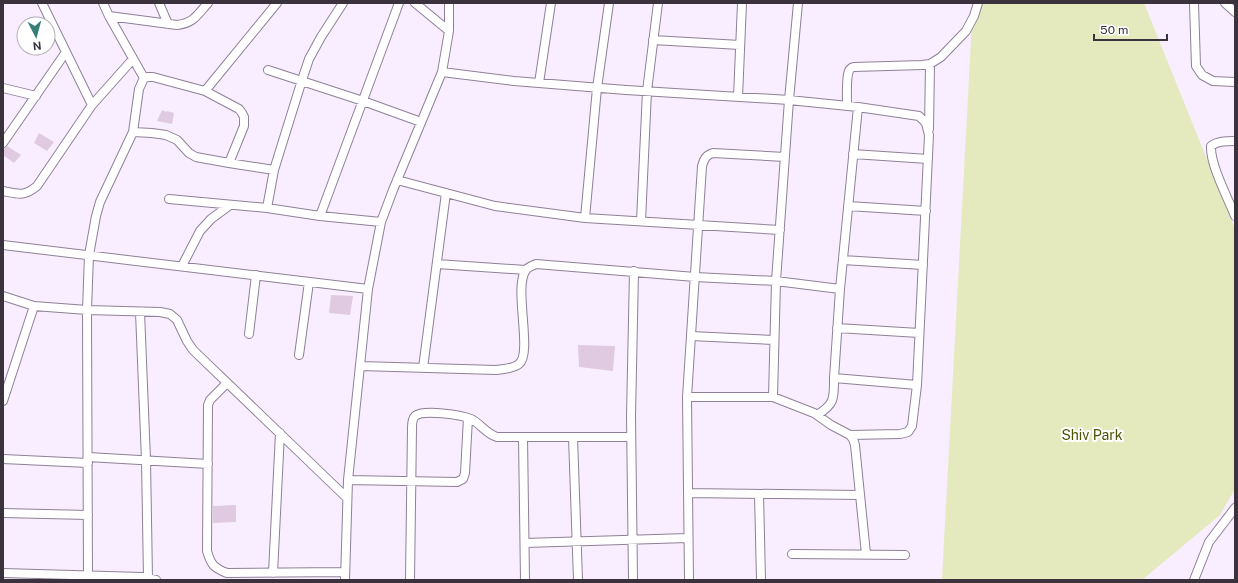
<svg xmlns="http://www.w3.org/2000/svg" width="1238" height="583" viewBox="0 0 1238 583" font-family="'Public Sans',sans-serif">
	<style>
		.green { fill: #e4eabd }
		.building { fill: #e0cae1 }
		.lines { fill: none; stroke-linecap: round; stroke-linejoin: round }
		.minor-casing { stroke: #8e8098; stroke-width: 10 }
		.minor { stroke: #fff; stroke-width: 8 }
		.labels { text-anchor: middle; stroke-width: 4; stroke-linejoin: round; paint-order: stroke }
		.park-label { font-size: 14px; fill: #4d5303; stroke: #fff }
	</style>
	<rect width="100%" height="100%" fill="#f8eeff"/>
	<path class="green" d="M973,3H1144L1235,229V489L1220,515L1142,580H939L942,579Z"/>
	<path class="building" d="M162,110L166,112L167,111L174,113L172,124L157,121Z
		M39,133L54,142L47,151L34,143Z
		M7,146L21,155L14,163L3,155V148Z
		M331,295L353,296L350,315L329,313Z
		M578,345L615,346L613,371L579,367Z
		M236,505V522L213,523V506Z"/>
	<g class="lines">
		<g class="minor-casing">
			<path id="minor" d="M42,3L92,105
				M103,3L109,16L144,78
				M159,3L168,24
				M415,3L449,31
				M1194,3L1196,66L1202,75L1213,81L1235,82
				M1225,3L1235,12
				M109,16L177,25C194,23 197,15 208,3
				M653,40L740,45
				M268,70L363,101L421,122
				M442,72L514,81L626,90L789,100L798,3
				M539,83L551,3
				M3,88L36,96
				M205,91L277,3
				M738,97L742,3
				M847,106C847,98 846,77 849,71C850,68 851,68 854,67L922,65L930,64L941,57L966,31L974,16L978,3
				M929,129L930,64
				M133,132L152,133L166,135L177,140L189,153L196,157L229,163L274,170
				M1235,141C1226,141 1218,141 1211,146C1210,165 1228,198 1235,216
				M3,143L66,52
				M853,154L928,159
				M397,180L495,206L585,218L780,230
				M3,191C18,194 24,197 37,186L92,105L133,59
				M169,199L267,208L320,216L381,222
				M848,206L926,211
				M267,208L274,170L302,80L309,59L321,37L343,3
				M320,216L399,3
				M585,218L597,88L609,3
				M641,221L647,91L658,3
				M3,245L368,289
				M843,260L923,265
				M437,264L526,270
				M182,266L200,231L211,219L230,205
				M3,296L34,306L87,310L160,312L170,314L177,320L187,341L193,350L347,498
				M140,312L146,460L148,578
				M837,328L919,333
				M249,334L256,275
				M691,336L774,340
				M299,355L309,282
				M360,366L496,370C503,369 513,369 519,364C533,353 513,286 526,270C528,267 532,266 536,264L695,277L776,281L840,289
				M423,368L446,193
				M834,378L917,385
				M227,383L210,400L208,405L207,551C211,565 214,568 227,573L345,572
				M687,397H773L814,413L831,425L850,435L853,439L855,445L866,554
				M773,397L776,281L789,100L858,107L919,116L926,123L929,135L917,385L912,426L908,432L900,434L850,435
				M3,401L34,306
				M817,415C835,404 834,398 834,378L840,289L858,107
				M523,437L525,580
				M573,437L578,580
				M88,457L208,464
				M3,459L88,463
				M348,480L457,482L463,479L465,473L468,418
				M688,493L860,495
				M759,494L761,580
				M3,513L88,515
				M525,543L688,538
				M792,554L905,555
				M3,573L142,577L156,580
				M273,573L280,433
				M88,580L87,310L89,255L96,216L100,202L133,132L139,89L144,78L148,77H153L205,91L239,109L242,113L244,117V126L229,163
				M345,580L348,480L368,289L375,253L381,222L393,190L442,72L449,31V3
				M410,580L412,428C412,424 412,419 415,416C423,409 462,415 471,419C480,423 485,433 497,437H631
				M633,580L631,416L634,271
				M689,580L687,397L702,166C704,159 706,155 713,153L785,157
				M1194,580L1209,542L1235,508"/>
		</g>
		<use href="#minor" class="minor"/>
	</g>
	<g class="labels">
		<g class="park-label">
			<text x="1092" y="440">Shiv Park</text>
		</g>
	</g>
	<rect width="1238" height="583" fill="none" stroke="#3a333e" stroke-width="8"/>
	<g transform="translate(36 36) rotate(174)"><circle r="19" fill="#ffffff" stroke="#b0adb2"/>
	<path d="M0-3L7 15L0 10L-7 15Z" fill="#367e78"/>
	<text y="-6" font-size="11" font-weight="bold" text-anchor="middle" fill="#3a333e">N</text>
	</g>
	<path d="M1094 34v6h73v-6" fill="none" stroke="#3a333e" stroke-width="2"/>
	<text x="1100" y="34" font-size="12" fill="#3a333e" stroke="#ffffff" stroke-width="3" paint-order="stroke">50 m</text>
</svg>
